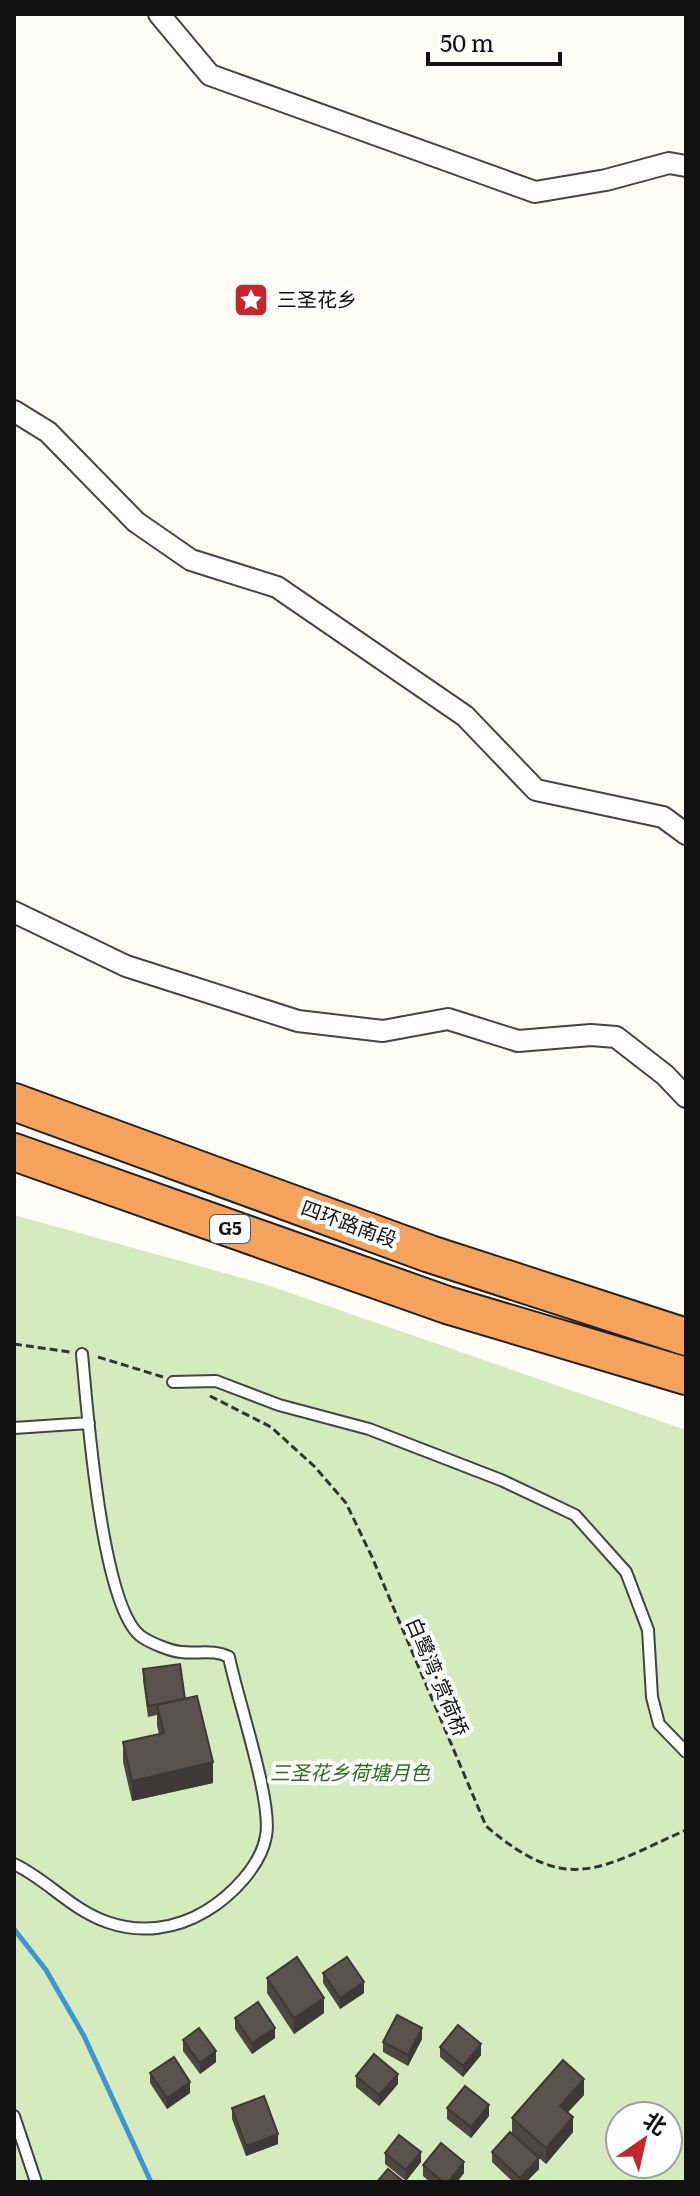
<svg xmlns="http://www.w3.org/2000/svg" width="700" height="2196" viewBox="0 0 700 2196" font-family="Literata,'Noto Sans SC',serif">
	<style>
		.green { fill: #d5ebbd; fill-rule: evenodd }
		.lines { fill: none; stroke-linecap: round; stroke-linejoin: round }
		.stream { stroke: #3f96cf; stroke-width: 5 }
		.lane-casing { stroke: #444; stroke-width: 14 }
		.street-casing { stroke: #444; stroke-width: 24 }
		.highway-casing { stroke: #222; stroke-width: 40 }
		.path { stroke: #333; stroke-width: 3; stroke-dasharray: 8 4; stroke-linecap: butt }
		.lane { stroke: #fff; stroke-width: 10 }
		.street { stroke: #fff; stroke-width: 20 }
		.highway { stroke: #f5a25d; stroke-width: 36 }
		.wall { fill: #4d4742 }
		.shaded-wall { fill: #3f3936 }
		.building { fill: #5a524d; stroke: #3f3936; stroke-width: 2 }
		.labels { text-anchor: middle; stroke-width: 8; stroke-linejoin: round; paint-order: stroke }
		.shield { fill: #fff; stroke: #585858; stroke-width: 2 }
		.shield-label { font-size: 18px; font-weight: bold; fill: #111 }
		.poi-label { font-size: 20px; fill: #111; stroke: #fff; text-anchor: start }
		.street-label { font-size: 20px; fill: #111; stroke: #fff }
		.park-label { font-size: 20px; font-style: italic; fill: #2f6b1f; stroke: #fff }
	</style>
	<rect width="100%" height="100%" fill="#fffdf5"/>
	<path class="green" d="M14,1215L264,1284L686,1430V2182H14ZM620,2116H668V2164H620Z"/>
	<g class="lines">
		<path class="stream" d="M14,1929L46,1970L84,2036L151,2182"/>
		<g class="lane-casing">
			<path id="lane" d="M173,1382L216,1381L279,1405L369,1429L501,1480L575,1515L626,1572L648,1630L652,1697L659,1724L686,1752
				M14,1428L89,1423
				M14,1864C48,1880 70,1909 107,1922C141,1934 176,1929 206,1911C231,1896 261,1866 266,1836C273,1802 237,1698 229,1657C214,1649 198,1654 181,1652C170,1651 151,1643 142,1637C101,1610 87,1405 82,1354
				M14,2116L36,2182"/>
		</g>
		<g class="street-casing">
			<path id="street" d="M159,14L210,75L535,192L606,180L669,163L686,166
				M14,411L48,432L136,522L191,560L277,587L465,716L536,790L663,817L686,834
				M14,912L126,966L298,1021L383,1031L448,1019L518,1041L591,1035L616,1037L665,1075L686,1097"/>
		</g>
		<g class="highway-casing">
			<path id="highway" d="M14,1102L430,1254L686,1337
				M14,1152L447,1305L686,1376"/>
		</g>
		<path class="path" d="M14,1344L70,1352
			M98,1357L163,1377
			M210,1396L271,1427L315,1467L346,1503L372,1557L486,1826C569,1897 600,1868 686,1830"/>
		<use href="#lane" class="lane"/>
		<use href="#street" class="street"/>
		<use href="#highway" class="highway"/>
	</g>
	<path class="wall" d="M143,1669L185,1699L213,1783L132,1801L123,1762V1742L159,1734L157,1726V1715L148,1717L143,1680Z
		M323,1973L364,1993L340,2009L323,1983Z
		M267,1978L324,2013L294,2034L267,1993Z
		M235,2018L275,2038L252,2054L235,2029Z
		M422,2039L408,2066L383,2052V2042Z
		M183,2040L216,2062L200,2074L183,2051Z
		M440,2047L481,2055L463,2077L440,2057Z
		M150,2073L190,2093L167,2109L150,2083Z
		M356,2076L398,2084L379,2106L356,2087Z
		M584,2095L568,2112L573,2132L546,2164L531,2151L539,2169L526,2182H513L492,2162V2152L512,2133V2118Z
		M232,2108L278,2144L246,2156L232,2119Z
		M447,2108L489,2116L471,2138L447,2119Z
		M385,2153L421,2162L406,2181L385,2164Z
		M423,2165L464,2173L457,2182H430L423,2176Z"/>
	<path class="shaded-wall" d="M213,1762V1783L132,1801V1781Z
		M364,1982V1993L340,2009V1998Z
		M324,1998V2013L294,2034V2018Z
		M275,2028V2038L252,2054V2043Z
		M422,2028V2039L408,2066V2055Z
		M481,2044V2055L463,2077V2066Z
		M216,2051V2062L200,2074V2063Z
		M398,2074V2084L379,2106V2095Z
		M584,2079V2095L560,2121V2106Z
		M190,2082V2093L167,2109V2098Z
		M489,2105V2116L471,2138V2127Z
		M573,2117V2132L546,2164V2148Z
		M278,2134V2144L246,2156V2146Z
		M421,2152V2162L406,2181V2170Z
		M539,2158V2169L526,2182H520V2178Z
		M464,2162V2173L457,2182H448Z"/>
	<path class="building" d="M180,1664L185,1699L148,1706L143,1669Z
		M197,1696L213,1762L132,1781L123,1742L164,1733L157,1705Z
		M297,1957L324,1998L294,2018L267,1978Z
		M347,1957L364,1982L340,1998L323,1973Z
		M258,2002L275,2028L252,2043L235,2018Z
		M397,2015L422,2028L408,2055L383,2042Z
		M458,2025L481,2044L463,2066L440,2047Z
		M199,2028L216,2051L200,2063L183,2040Z
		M374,2054L398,2074L379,2095L356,2076Z
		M174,2057L190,2082L167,2098L150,2073Z
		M563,2060L584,2079L560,2106L573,2117L546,2148L512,2118Z
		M465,2086L489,2105L471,2127L447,2108Z
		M264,2096L278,2134L246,2146L232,2108Z
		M510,2132L539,2158L520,2178L492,2152Z
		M399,2135L421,2152L406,2170L385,2153Z
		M441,2143L464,2162L448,2182H443L423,2165Z
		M388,2169L404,2182H377Z"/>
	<defs>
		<g id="sight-square" transform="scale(1.8)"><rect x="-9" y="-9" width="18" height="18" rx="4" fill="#c4262e" stroke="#fff"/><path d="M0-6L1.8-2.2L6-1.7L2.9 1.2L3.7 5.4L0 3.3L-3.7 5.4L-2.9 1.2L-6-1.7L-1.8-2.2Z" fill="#fff"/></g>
	</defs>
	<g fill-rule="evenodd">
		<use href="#sight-square" x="251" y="300"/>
	</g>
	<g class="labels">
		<rect class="shield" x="210" y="1215" width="40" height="28" rx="6"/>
		<g class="shield-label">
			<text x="230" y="1235">G5</text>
		</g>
		<g class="poi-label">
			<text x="277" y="307">三圣花乡</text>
		</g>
		<g class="street-label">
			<text transform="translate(349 1224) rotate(20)" y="7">四环路南段</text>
			<text transform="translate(437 1677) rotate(67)" y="7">白鹭湾·赏荷桥</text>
		</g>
		<g class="park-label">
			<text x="350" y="1780">三圣花乡荷塘月色</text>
		</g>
	</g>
	<rect width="700" height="2196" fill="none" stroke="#111111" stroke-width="32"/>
	<g transform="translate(644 2140) rotate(34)"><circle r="38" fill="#ffffff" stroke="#a0a0a0" stroke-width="2"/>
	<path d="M0-6L14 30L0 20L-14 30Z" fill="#c4262e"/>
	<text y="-12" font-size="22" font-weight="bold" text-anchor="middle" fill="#111111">北</text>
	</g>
	<path d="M428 52v12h132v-12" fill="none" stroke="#111111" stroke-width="4"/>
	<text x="440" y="52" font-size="24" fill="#111111" stroke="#ffffff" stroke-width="6" paint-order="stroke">50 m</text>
</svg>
